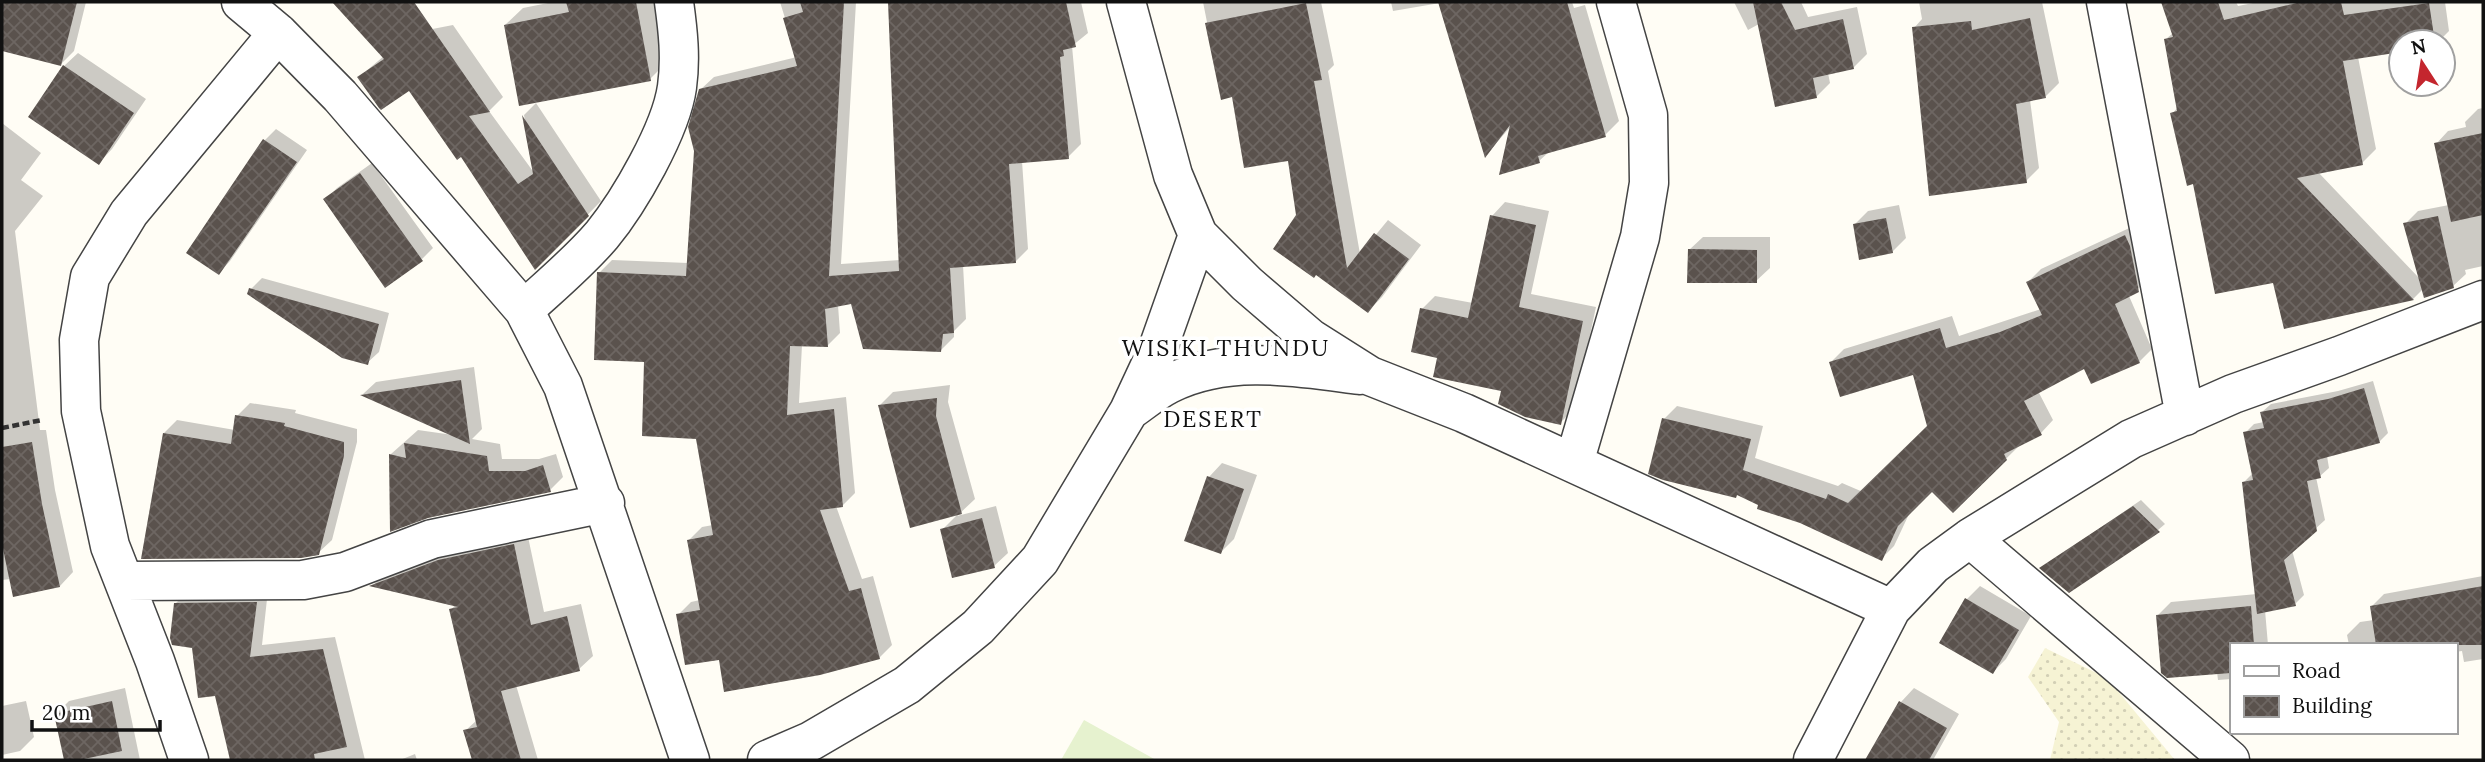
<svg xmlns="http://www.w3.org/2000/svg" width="2485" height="762" viewBox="0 0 2485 762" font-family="Lora,serif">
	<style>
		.farmland { fill: url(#farmland-dots) }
		.pitch { fill: #e6f2cf }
		.shadow { fill: #0003 }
		.building { fill: url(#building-cross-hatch) }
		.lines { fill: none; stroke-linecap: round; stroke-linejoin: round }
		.minor-casing { stroke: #444; stroke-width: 41 }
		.path { stroke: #333; stroke-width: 4.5; stroke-dasharray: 7 3.5; stroke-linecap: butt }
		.minor { stroke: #fff; stroke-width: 38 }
		.labels { text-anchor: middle; stroke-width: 7; stroke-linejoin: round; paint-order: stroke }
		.quarter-label { font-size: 23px; letter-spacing: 2px; fill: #111; stroke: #fff }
	</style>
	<defs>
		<pattern id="farmland-dots" width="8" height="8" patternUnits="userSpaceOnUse" patternTransform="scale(1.75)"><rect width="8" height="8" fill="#f6f3d4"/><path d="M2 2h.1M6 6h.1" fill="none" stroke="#d2cfb5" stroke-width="1.8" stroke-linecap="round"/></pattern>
		<pattern id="building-cross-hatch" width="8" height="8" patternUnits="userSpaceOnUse" patternTransform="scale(1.75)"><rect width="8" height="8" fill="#5a524d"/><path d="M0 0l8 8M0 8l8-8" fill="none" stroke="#6d6662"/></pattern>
	</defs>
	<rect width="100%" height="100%" fill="#fffdf5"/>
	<path class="farmland" d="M2045,648L2107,678L2175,760H2050L2059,722L2028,677Z"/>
	<path class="pitch" d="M1084,720L1156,760H1061Z"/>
	<path class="shadow" d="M6,2H86L74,51L61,64L2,49V21Z
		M553,2H657L668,61L650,79L505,25L523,8Z
		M780,2H856L841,264L900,260L889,2H1081L1088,33L1072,46L1081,144L1068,157L1022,161L1028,249L1015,262L963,265L966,319L954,331V337L941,350L853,302L838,305L840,333L827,346L802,345L799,403L846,397L855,493L842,506H836L862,579L873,576L892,645L879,658H720L678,615L691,602L700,600L689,540L702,527L713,525L697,437L646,360L599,273L612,260L688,263L700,90L714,77L797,57Z
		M1203,2H1321L1334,65L1328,71L1360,254L1388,220L1421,245L1382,297L1368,311L1298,215L1289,159L1234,95L1222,98Z
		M1391,2H1572L1574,8L1585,5L1619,121L1605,135L1550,151L1539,161L1501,173L1512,125L1486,155L1440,3L1393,11Z
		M1734,2H1801L1808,17L1857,7L1867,54L1853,68L1828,73L1830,83L1816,97L1759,24L1748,30Z
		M1919,2H2042L2059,83L2045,97L2030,100L2039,168L2026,181L1914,28L1922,19Z
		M2163,2H2236L2238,6L2258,2H2445L2449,31L2438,42H2401V50L2358,57L2376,149L2362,163L2318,172L2420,279L2405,224L2418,211L2449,205L2436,144L2448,131L2466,127L2465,122L2478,109L2483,108V266L2465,270L2466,274L2453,286L2423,289L2413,299L2285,327L2274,281L2194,182L2172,114L2178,107L2166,39L2173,33Z
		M453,25L503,97L489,111L535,174L524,115L536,103L601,201L536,268L461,155L409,88L359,77L384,56L391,37Z
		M78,53L146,99L112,149L99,163L64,66Z
		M2,123L41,153L21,180L43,196L15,231L40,430H46L55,490L73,572L60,586L11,579L2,580Z
		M276,129L307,150L230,261L219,273L265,140Z
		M372,163L433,248L422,259L326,199L337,188Z
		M1505,202L1549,211L1531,294L1596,307L1574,409L1560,423L1439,357L1422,309L1435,296L1473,303L1492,216Z
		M1899,205L1906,238L1892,252L1855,224L1868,211Z
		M2138,224L2151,278L2129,296L2152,349L2139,362L2085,366L2038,391L2053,420L2041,433L2019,446L1953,511L1932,490L1910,512L1894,546L1882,558L1760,504L1664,419L1677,406L1763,426L1755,458L1838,486L1842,483L1863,492L1929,426L1914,373L1831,362L1844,349L1952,316L1959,336L2041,309L2028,282L2041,269Z
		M1703,237H1770V268L1756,281L1689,250Z
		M262,278L389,313L379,352L367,363L251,289Z
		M474,367L482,429L472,439L500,444L502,459H539L556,454L563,477L550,490L427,516L392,529L391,454L418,430L453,435L363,394L376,382Z
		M2373,381L2388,433L2379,442L2327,456L2329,468L2320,476L2316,477L2325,520L2292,550L2304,595L2295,604L2265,610L2268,645H2231V679L2218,680L2217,672L2158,615L2171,602L2257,594L2244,482L2253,473L2245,433L2254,424L2264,422L2262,412L2271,404L2338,391Z
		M950,385L948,402L975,499L957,516L996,506L1008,553L994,566L942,530L959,513L880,405L893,392Z
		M250,403L296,410L295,413L357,429V442L332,540L318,553L164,433L177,420L235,430L237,416Z
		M1222,463L1257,475L1234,539L1221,552L1209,477Z
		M2141,500L2165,524L2158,530L2069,591L2041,568Z
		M527,532L544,612L581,604L593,656L579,669L516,685L538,760H474L465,731L477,720L451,610L455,605L373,585L385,573L453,547Z
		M2483,576V659L2464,662L2462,651L2455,652V645H2349L2347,635L2360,622L2374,620L2371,607L2384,594Z
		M1980,586L2031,616L2006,659L1993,672L1967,599Z
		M268,590L262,645L335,637L365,760H232L216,695L176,603L188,591Z
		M125,688L140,760H66L56,714L69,701Z
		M1914,688L1959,714L1933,760H1867L1901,702Z
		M26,701L34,737L20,751L2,755V706Z
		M415,754L417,760H400Z"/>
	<path class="building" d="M2,2H77L61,66L2,51Z
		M332,2H414L490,112L469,116L518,184L533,174L522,115L589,216L535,270L461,157L457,160L409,91L381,110L379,108L357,77L384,59Z
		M566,2H636L651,81L519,106L504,25L569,12Z
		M800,2H844L829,276L899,271L888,2H1066L1076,47L1063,50L1064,56L1060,57L1069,159L1009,164L1016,263L950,268L954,333L943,334L941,352L863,349L851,304L825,309L828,347L790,346L787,415L834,409L843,507L820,510L849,591L861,588L880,659L820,675L724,692L719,660L685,665L676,614L700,610L687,540L713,535L696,439L642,436L644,362L594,360L597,272L686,276L694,151L688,127L699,89L797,66L783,18L803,12Z
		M1438,2H1567L1606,137L1538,156L1540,163L1499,175L1510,125L1485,158Z
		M1753,2H1781L1795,30L1843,19L1854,69L1813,78L1817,98L1775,107Z
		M2161,2H2218L2224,20L2301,2H2341L2344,15L2429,3L2435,42H2401V52L2343,61L2363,165L2297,178L2414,300L2284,329L2273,283L2215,294L2193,184L2187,186L2170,113L2177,111L2164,39L2173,37Z
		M1306,3L1322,80L1314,81L1347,268L1374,233L1409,259L1368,313L1316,275L1314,278L1273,249L1296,215L1288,161L1244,168L1232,97L1221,100L1205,23Z
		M2030,18L2046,98L2016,104L2027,183L1929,196L1912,27L1971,21L1972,30Z
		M63,65L134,113L99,165L28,117Z
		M2483,133V215L2451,222L2434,143Z
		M263,139L297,162L219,275L186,253Z
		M360,173L423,261L385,288L323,199Z
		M1490,215L1536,225L1519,307L1583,321L1561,425L1525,417L1498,404L1501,391L1433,377L1437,358L1411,352L1420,308L1468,318Z
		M2438,216L2454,288L2424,298L2403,223Z
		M1886,218L1893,253L1859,260L1853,224Z
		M2125,235L2130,246L2139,292L2115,304L2140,363L2091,384L2084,369L2024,401L2042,435L2004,454L2007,460L1953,513L1932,492L1898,526L1882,561L1800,523L1757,509L1758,505L1737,495L1736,498L1663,480L1648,474L1662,418L1751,439L1743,470L1826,499L1828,494L1848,503L1927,426L1913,375L1840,397L1829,362L1940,328L1946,348L2000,332L2042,315L2026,282Z
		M1688,249L1757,250V283H1687Z
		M249,288L379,324L368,365L342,358L247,294Z
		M461,380L470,444L360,395Z
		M2364,388L2380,443L2317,460L2321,478L2307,481L2317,531L2284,560L2296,606L2257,614L2242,482L2253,480L2243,432L2264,428L2260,412L2328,399Z
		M937,398L936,416L962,514L910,528L878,405Z
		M235,415L285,423L284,426L344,442V456L319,555L301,558L141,559L163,433L231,444Z
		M32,442L42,504L60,587L13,597L2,544V447Z
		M404,443L487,456L489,471H525L543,465L551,492L428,518L390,532L389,454L406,458Z
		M1207,476L1244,489L1221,554L1184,541Z
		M2133,506L2160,532L2069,593L2039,568Z
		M982,518L995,568L952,578L940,529Z
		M514,544L531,625L567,616L580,671L501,691L521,760H472L463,730L477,727L449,609L458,607L369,586L438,560Z
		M2483,586V645H2376L2370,606Z
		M1965,598L2019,630L1993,674L1939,643Z
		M257,602L250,657L323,649L347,747L314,754L315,760H230L215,696L198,698L192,648L172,645L170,638L174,603Z
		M2251,606L2254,645H2231V673L2167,678L2161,673L2156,615Z
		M112,701L122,751L79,760H64L54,714Z
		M1899,701L1947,728L1929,760H1865Z"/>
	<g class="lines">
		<g class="minor-casing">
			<path id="minor" d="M241,2L278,33L340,96L524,310L563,386L690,760
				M1126,2L1173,175L1198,235L1247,284L1310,338L1370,376L1464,413L1891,609
				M2106,2L2185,416
				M524,310C550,286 579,262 602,235C629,202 671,130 677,87C681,58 678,31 674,2
				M1129,411C1142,402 1155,391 1169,384C1228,354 1298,367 1360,375
				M1574,463L1640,237L1649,183L1648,115L1616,2
				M1970,538L2230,760
				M125,581L303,580L345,572L432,539L605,503
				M189,760L155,661L110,546L81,411L79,340L90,277L129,213L278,33
				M767,760L811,741L907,685L978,627L1040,560L1129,411L1157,351L1198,235
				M1813,760L1891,609L1933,565L1970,538L2131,439L2233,394L2339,356L2483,300"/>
		</g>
		<path class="path" d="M2,428L42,420"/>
		<use href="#minor" class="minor"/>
	</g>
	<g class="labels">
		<g class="quarter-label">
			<text x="1226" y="356">WISIKI THUNDU</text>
			<text x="1213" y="427">DESERT</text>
		</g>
	</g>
	<rect width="2485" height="762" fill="none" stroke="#111111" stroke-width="7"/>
	<rect x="2230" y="643" width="228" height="91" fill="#ffffff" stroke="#a0a0a0" stroke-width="2"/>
	<rect x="2244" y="666" width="35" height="10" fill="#ffffff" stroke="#a0a0a0" stroke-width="2"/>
	<text x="2292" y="678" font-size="21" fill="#111111">Road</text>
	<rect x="2244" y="696" width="35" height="21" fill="url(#building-cross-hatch)" stroke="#a0a0a0" stroke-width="2"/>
	<text x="2292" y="713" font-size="21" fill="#111111">Building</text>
	<g transform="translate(2422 63) rotate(348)"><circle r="33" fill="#ffffff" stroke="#a0a0a0" stroke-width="2"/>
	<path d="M0-5L12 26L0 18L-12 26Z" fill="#c4262e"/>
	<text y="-10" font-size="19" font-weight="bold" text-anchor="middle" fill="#111111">N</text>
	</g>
	<path d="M32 720v10h128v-10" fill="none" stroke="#111111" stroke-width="3.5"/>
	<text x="42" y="720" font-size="21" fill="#111111" stroke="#ffffff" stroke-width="5" paint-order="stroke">20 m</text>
</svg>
